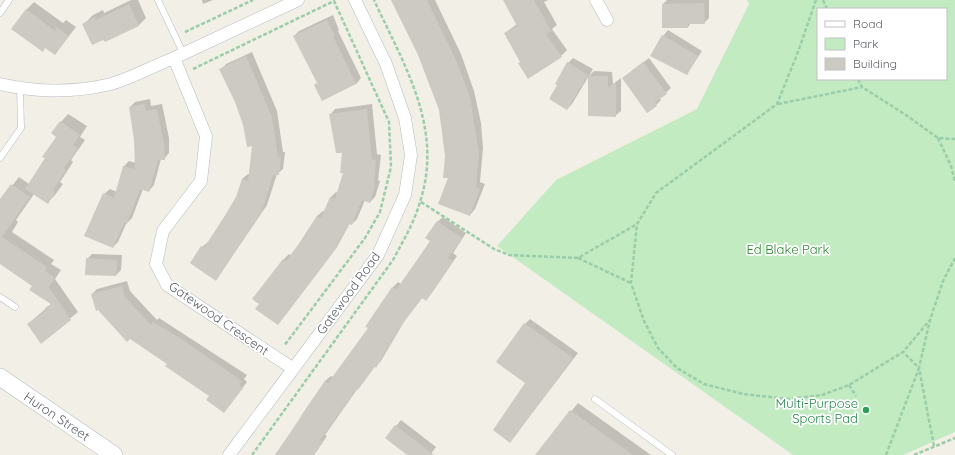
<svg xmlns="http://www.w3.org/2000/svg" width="955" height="455" viewBox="0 0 955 455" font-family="Quicksand,sans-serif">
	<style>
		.green { fill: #c3ebc2; fill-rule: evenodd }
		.shadow { fill: #0003 }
		.building { fill: #cdcac4 }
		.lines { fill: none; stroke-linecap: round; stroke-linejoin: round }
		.lane-casing { stroke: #b7babf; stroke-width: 7 }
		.street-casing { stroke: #b7babf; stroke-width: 13 }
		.secondary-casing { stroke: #b8bcc1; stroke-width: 18 }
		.path { stroke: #9acda8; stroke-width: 2.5; stroke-dasharray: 4 2; stroke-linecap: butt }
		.lane { stroke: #fff; stroke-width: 6 }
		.street { stroke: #fff; stroke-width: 12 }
		.secondary { stroke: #fff; stroke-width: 17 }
		.leisure-dot { fill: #2e9e5b; stroke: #fff; stroke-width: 1.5 }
		.labels { text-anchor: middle; stroke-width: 3.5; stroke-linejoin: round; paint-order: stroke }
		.park-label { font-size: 13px; fill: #2e8731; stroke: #fff }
		.street-label { font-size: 13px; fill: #5e6369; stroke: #fff }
		.leisure-label { font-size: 13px; fill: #27864d; stroke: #fff; text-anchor: end }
	</style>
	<rect width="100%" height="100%" fill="#f2efe7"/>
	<path class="green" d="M747,0H955V432L903,455H793L497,246L556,180L697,109L749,4ZM818,9H946V79H818Z"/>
	<path class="shadow" d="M131,0H138L146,18L139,25L85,23L93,15L103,10L104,13Z
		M202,0H213L203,4Z
		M392,0H435L461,54L474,91L481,123L483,148L480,182L485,184L475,209L470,215L449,177L440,110L419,55Z
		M504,0H548L544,2L557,25L552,29L567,50L561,56L521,62L505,33L517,24Z
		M667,0H709V18L704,23H691L688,27H663V4Z
		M34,2L63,23L66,20L76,27L55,54L26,10Z
		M333,15L339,30L338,31L361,78L356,84L318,82L294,36L299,31Z
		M668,30L702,51L687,74L663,36Z
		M252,52L277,111L283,152H285L283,169L277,174L267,205L216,280L191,263L202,247L208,242L237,198L242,179L248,174L250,175L253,145L236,101L221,70L226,64Z
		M573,58L593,69L572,104L567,109L568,63Z
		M649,58L671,88L660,98L661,100L656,105L623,78Z
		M594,71L612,72L613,84L621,78V111L615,116L589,115V76Z
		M150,99L151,106L162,104L169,138V153L164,159H161L154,185L149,191L143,189L132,218L126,224L118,242L113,247L104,194L110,189L117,192L124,166L129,161L136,163L135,140L130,107L135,102Z
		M372,104L377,154L381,155L378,180L380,181L375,197L370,202L365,200L357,219L352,224L350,223L337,247L283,318L253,299L284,259L289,254L291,256L317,216L323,211L325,212L331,197L336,192L338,193L344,172L343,151L330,115L335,109Z
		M68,114L87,126L80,137L85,140L71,160L73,162L60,182L63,184L55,195L47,203L34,194L16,220L18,222L12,232L54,260L51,264L61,270L55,279L78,312L41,342L28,324L51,304L0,252V201L19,177L29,184L46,158L57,136L61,122Z
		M443,217L466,233L453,253L457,256L431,294L426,299L423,297L405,320L381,361L375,366L363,383L358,388L325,435L327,436L314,455H275L303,417L301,416L325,381L331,376L333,377L369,328L367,326L393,287L398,282L401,284L431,241L437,222Z
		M92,254L122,255L121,270L116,275L87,259Z
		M127,281L130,291L157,320L159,318L247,375L244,379L247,382L224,412L210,396L168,363L92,294L97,289Z
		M530,319L578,353L510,442L527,383L525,324Z
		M578,403L651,455H536Z
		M401,420L436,447L430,455H408L396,426Z"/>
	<path class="building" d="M391,0H427L456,60L470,97L479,153L476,187L480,189L470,216L438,204L448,178H443L445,156L439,110L418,55Z
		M503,0H534L551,31L546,34L562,57L528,79L518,63L520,62L504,33L517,26Z
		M704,3L705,24H688V28H662V4Z
		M129,4L139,26L105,42L103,40L92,45L82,24L95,17L96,20Z
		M26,9L55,31L57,27L69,36L55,55L45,48L43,52L11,29Z
		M327,20L335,36H333L356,84L322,101L314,85L317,83L293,36Z
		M662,35L698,56L687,75L650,56Z
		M246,56L272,117L278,157H281L279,175H273L262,211L216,281L190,263L201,246L204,248L224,217L236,197L242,179L248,181L252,146L247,147L243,125L235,102L219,69Z
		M567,62L588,75L567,110L549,99L557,85L555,84Z
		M643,62L667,94L655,102L657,106L647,113L622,78Z
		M588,76H608V88L616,82V117L588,116Z
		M145,104L146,111L157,109L164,144L165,160H158L149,192L140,189L127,224L124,223L113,248L84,236L103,193L114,198L123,166L135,169L134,140L129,107Z
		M367,109L372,159L376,160L374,185L375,186L370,203L362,200L352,225L349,224L332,254L278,325L255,309L259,304L252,299L283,259L286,261L305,236L317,216L321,218L330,197L335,199L343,173H340L342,153H336L329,114Z
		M60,121L80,135L73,145L78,148L64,168L66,170L53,190L55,192L48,204L25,189L45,158L42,157L56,137L51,133Z
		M11,184L30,197L2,237L47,267L45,271L55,278L49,287L71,320L41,344L27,324L46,310L45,308L51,304L29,290L32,286L0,264V199Z
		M437,221L462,238L448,258L453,261L438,284L426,301L422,298L400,327L376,368L374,366L358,390L357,388L320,440L323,442L314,455H275L325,381L328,383L368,328L365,327L392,287L396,290L417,260L430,241L425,238Z
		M86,258L117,260L116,276L85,275Z
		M122,286L125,297L151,325L153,322L183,340L242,381L239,385L243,388L224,413L206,400L209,396L165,366L167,364L130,339L127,342L98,310L96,311L91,294Z
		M524,323L573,358L510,443L493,430L525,383L496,362Z
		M570,410L633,455H535Z
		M395,425L434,455H407L385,438Z"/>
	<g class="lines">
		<g class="lane-casing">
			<path id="lane" d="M158,0L183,53
				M0,13L9,0
				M0,158L21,128L20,88
				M0,297L15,307
				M595,399L672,455"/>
		</g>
		<g class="street-casing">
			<path id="street" d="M596,0L607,20
				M0,84C36,92 74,93 111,84C132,78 153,66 174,58
				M292,368L167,285L156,264L163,231L201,181L206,136L174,58L298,0
				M229,455L378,255L405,195L411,155L405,118L386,64L355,0"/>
		</g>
		<g class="secondary-casing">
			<path id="secondary" d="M0,377L114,455"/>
		</g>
		<path class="path" d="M816,0L798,52L777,104L656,193L637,224L631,283L644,321L658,348L677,368L704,384L743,394L788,399L822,395L849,385L903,352L930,320
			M823,0L827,9
			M185,32L253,0
			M193,69L334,1L389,122L391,167L380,212L365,238L284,346
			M858,79L862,87L906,115L938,138L955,139
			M778,104L862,87
			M938,138L951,166L955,182
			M421,202L494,249L509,255L578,258L637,224
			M578,258L631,283
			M849,385L856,396
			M934,446L919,368L930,320L943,281L955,258
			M252,455L393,260C403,241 414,223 420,202C444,128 404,65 374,0
			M886,455L919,368L903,352
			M914,455L955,438"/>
		<use href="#lane" class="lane"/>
		<use href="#street" class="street"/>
		<use href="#secondary" class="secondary"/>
	</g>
	<circle class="leisure-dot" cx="866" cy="410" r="4"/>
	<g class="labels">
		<g class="park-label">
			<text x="788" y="254">Ed Blake Park</text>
		</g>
		<g class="street-label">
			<text transform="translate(348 293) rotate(-54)" y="5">Gatewood Road</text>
			<text transform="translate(219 318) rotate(35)" y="5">Gatewood Crescent</text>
			<text transform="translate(57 416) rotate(34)" y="5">Huron Street</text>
		</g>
		<g class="leisure-label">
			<text x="858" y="408">Multi-Purpose<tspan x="858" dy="15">Sports Pad</tspan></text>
		</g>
	</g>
	<rect x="817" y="8" width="130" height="72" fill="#ffffff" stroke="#bfc1c3"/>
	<rect x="825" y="21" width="20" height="6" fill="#ffffff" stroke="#bfc1c3"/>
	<text x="853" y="28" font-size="12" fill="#5e6369">Road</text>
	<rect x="825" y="38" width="20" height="12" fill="#c3ebc2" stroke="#bfc1c3"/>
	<text x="853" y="48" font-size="12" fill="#5e6369">Park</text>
	<rect x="825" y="58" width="20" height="12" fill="#cdcac4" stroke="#bfc1c3"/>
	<text x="853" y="68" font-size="12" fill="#5e6369">Building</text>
</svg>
